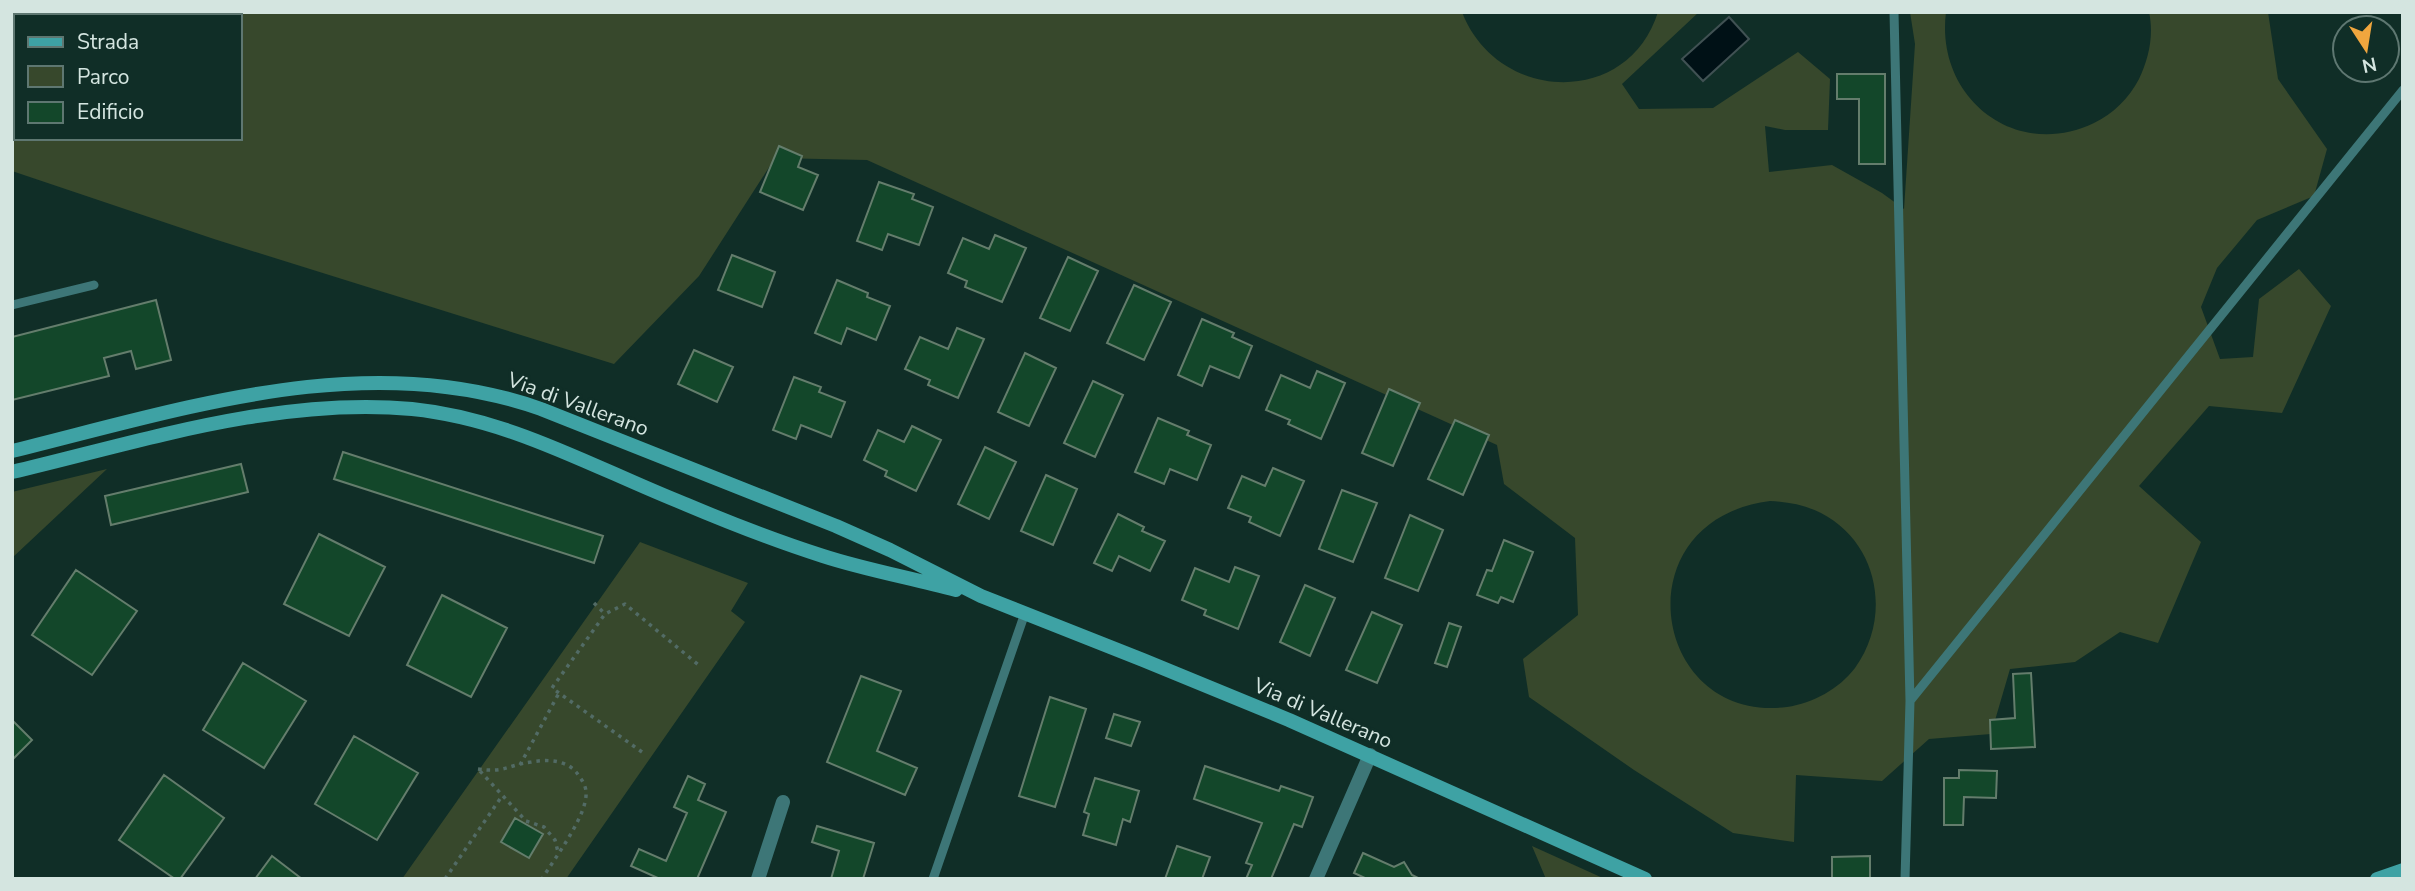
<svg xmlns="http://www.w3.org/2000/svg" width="2415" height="891" viewBox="0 0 2415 891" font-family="'Nunito Sans',sans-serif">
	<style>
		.green { fill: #37482c; fill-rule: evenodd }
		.water { fill: #001116; stroke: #405153; stroke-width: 2 }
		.building { fill: #13472a; stroke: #647d6c; stroke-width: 2 }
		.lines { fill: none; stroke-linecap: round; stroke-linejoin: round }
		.path { stroke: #526b65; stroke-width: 3.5; stroke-dasharray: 3.5 5; stroke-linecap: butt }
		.lane { stroke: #3d7677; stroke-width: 9 }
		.street { stroke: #3d7677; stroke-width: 14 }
		.secondary { stroke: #3ea2a4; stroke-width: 14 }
		.labels { text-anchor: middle; stroke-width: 6; stroke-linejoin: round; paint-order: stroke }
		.street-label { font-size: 21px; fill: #d4e5e0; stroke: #102e27 }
	</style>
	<rect width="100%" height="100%" fill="#102e27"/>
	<path class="green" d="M12,12H200L218,16H16V138H240V16H233L235,12H1462C1497,103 1628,108 1658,12H1699L1622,84L1639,109L1713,108L1798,52L1830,79L1828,130H1785L1765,126L1769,172L1832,165L1882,193L1904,209L1915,44L1910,12H1946C1935,97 2015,161 2094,123C2113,114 2129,98 2139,79C2149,58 2154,35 2149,12H2268L2278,79L2327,149L2314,196L2257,220L2217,268L2201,307L2220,359L2253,357L2259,299L2299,269L2331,306L2282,413L2209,406L2139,486L2201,542L2158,643L2120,632L2075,662L2010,669L1991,734L1929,739L1882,781L1796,775L1794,842L1733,833L1634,770L1529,697L1523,659L1578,615L1575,538L1504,484L1497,445L867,160L775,158L699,276L614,364L214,239L12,171ZM1770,501C1788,502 1805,505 1821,513C1879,543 1892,617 1855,668C1839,689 1813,703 1787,707C1651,724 1620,520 1770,501Z
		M107,469L12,558V492Z
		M640,542L748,583L731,611L745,622L566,879H402Z
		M1532,846L1605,879H1546Z"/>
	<path class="water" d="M1729,17L1749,39L1703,81L1682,59Z"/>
	<path class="building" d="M1837,74H1885V164H1859V99H1837Z
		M779,146L802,156L798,167L818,175L803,210L760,192Z
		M879,182L914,194L912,199L933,207L919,245L888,234L882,250L857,241Z
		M995,235L1026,248L1002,302L965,287L967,281L948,273L963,238L989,249Z
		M732,255L775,272L762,307L718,290Z
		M1068,257L1098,271L1070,331L1040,318Z
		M837,280L868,293L867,297L890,306L876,340L847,328L841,344L815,333Z
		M1134,285L1171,302L1144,360L1107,343Z
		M156,300L171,360L136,369L131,351L104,358L109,376L12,400V337Z
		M1202,319L1234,333L1232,337L1252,346L1239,378L1210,366L1202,386L1178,375Z
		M957,328L984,339L958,398L928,385L930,380L905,369L920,337L948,349Z
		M694,350L733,367L717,402L678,384Z
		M1025,353L1056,368L1029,426L998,412Z
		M1317,371L1345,383L1321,439L1288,424L1290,420L1266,410L1281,375L1310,388Z
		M794,377L821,387L819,392L845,402L831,437L801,425L796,439L773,430Z
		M1093,381L1123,395L1095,457L1064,443Z
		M1389,389L1420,403L1393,466L1362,453Z
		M1158,418L1189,431L1187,435L1211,445L1197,480L1170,469L1164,484L1135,472Z
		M1455,420L1489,435L1463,495L1428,479Z
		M912,426L941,440L916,491L885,476L887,471L864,460L878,430L904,442Z
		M985,447L1016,462L989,519L958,504Z
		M343,452L603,536L594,563L334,479Z
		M241,464L248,492L111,525L105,496Z
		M1273,468L1304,481L1280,536L1249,522L1251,517L1228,508L1242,476L1265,486Z
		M1046,475L1077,489L1053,545L1021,531Z
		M1342,490L1377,503L1353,562L1319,549Z
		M1118,514L1144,527L1142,531L1165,541L1150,571L1119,556L1112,571L1094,563Z
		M1410,515L1443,530L1418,591L1385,578Z
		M319,534L385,567L349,636L284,604Z
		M1504,540L1533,552L1513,602L1501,597L1498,603L1477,595L1487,570L1492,571Z
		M1235,567L1259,576L1238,629L1204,615L1206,610L1182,600L1195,568L1229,582Z
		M76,570L137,611L92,675L32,635Z
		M1305,585L1335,598L1310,656L1280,642Z
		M442,595L507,628L471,697L407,665Z
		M1372,612L1402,625L1377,683L1346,670Z
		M1449,623L1461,627L1447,667L1435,663Z
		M243,663L306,701L264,768L203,730Z
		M2031,673L2035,747L1991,749L1990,720L2015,718L2013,674Z
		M861,676L901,691L877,751L917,768L905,795L827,762Z
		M1050,697L1086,709L1055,807L1019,796Z
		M1114,714L1140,722L1131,746L1106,738Z
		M12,720L32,740L12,760Z
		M354,736L418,773L377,840L315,804Z
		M1205,766L1279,791L1281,786L1313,797L1302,827L1294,824L1271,879H1246L1252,865L1246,863L1262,823L1194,799Z
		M1959,770L1997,771L1996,798L1964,797L1963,825H1944V778H1959Z
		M164,775L224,818L180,879H175L119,840Z
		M688,776L705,784L698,800L726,812L697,879H660L631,866L639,849L666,861L687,813L674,807Z
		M1095,778L1139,791L1130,822L1123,819L1116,845L1083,835L1089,814L1084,812Z
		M515,818L543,834L529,858L501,842Z
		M817,826L874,843L863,879H831L839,851L812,842Z
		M1177,846L1210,857L1202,879H1165Z
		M1363,853L1394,867L1404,862L1412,875L1420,879H1367L1354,873Z
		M272,856L302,879H255Z
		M1870,856V879H1832V857Z"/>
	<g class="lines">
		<path class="path" d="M594,603L605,614
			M642,752L552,688L605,614L625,604L701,667
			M520,765L559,693
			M478,769C505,773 508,765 531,762C547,759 566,760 576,772C580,777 586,785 586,792C588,815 554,859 542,879
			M480,771L526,821L544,827L555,840L558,852
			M445,879L502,796"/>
		<path class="lane" d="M1894,12L1910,701L1905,879
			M12,305L94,285
			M1910,701L2403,90
			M933,879L1025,613"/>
		<path class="street" d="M758,879L783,802
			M1316,879L1370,755"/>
		<path class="secondary" d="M12,451C183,409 367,347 541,409L836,526L890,550L981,596L1143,660L1289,720L1645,879
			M12,472C143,441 276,397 412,409C511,419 594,468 685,504C730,523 776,541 823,556C866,570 912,578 956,590
			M2377,879L2403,870"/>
	</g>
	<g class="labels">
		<g class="street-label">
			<text transform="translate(578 404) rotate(20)" y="7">Via di Vallerano</text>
			<text transform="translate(1323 713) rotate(23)" y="7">Via di Vallerano</text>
		</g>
	</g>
	<rect width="2415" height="891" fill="none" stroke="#d4e5e0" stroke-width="28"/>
	<rect x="14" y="14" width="228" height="126" fill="#102e27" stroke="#5e7771" stroke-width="2"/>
	<rect x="28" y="37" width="35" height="10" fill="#3ea2a4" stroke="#5e7771" stroke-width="2"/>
	<text x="77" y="49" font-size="21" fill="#d4e5e0">Strada</text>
	<rect x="28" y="66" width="35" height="21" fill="#37482c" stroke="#5e7771" stroke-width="2"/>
	<text x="77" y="84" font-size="21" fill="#d4e5e0">Parco</text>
	<rect x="28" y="102" width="35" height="21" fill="#13472a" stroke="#5e7771" stroke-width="2"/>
	<text x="77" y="119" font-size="21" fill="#d4e5e0">Edificio</text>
	<g transform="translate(2366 49) rotate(168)"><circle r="33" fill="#102e27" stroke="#5e7771" stroke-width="2"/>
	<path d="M0-5L12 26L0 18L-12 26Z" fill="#f0a63e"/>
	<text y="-10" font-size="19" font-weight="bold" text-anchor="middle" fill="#d4e5e0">N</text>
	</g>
</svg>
